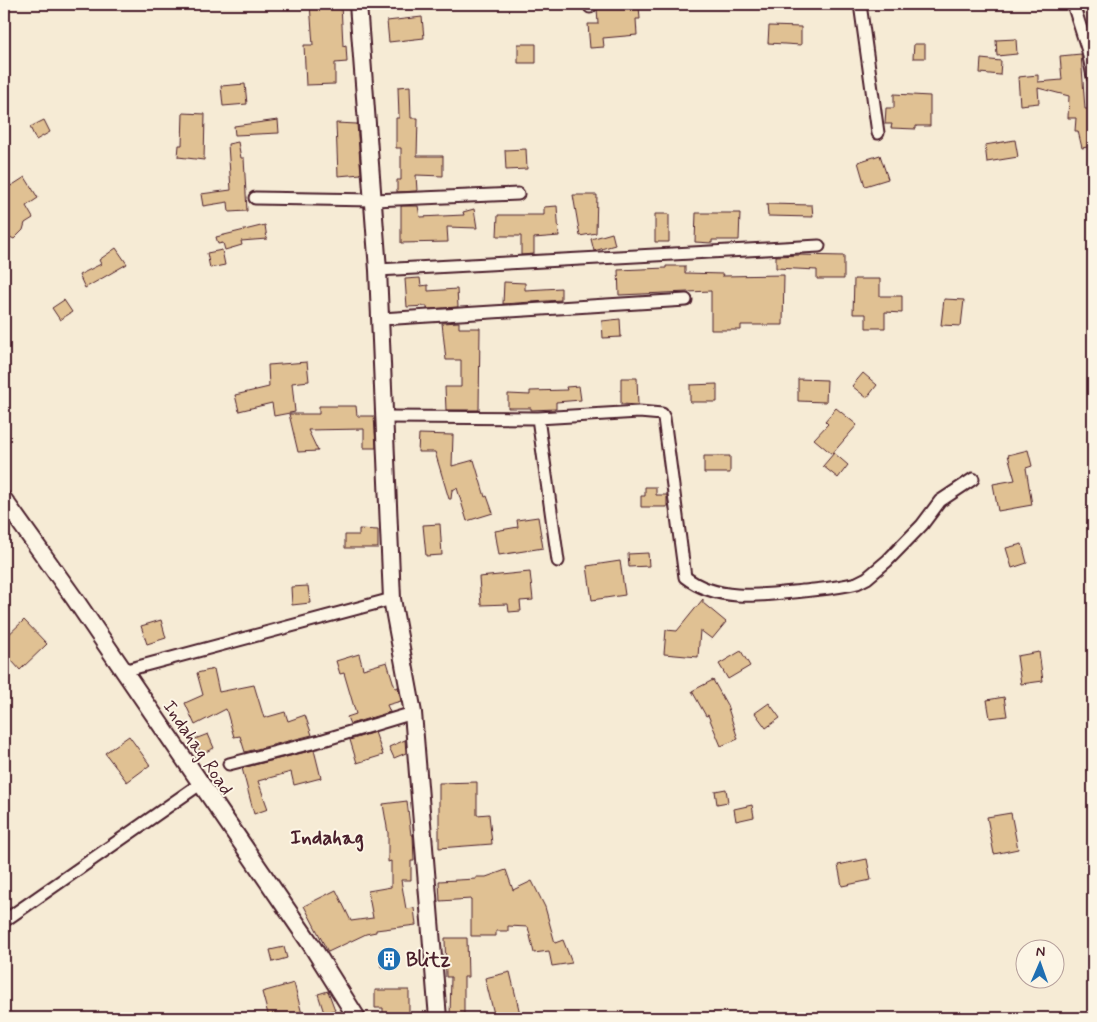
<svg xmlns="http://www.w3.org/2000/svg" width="1097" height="1022" viewBox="0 0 1097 1022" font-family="Mynerve,sans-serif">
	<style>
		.building { fill: #e0c193; stroke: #4a1f2b }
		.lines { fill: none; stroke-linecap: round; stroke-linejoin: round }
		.street-casing { stroke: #4a1f2b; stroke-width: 15 }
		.secondary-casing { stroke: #4a1f2b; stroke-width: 20 }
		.street { stroke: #fcf5e5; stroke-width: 11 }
		.secondary { stroke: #fcf5e5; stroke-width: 16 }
		.labels { text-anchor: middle; stroke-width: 4; stroke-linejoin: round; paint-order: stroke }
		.street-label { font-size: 19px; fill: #4a1f2b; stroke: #fcf5e5 }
		.poi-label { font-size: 19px; font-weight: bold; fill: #4a1f2b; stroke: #fcf5e5; text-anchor: start }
		.quarter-label { font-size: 21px; font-weight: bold; fill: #4a1f2b; stroke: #fcf5e5 }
	</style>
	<rect width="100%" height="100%" fill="#f6ebd5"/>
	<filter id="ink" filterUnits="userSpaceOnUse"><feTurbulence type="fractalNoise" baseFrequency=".02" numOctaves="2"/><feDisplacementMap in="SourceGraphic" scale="10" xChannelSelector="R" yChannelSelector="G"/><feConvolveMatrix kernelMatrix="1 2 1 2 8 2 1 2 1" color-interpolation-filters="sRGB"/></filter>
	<g filter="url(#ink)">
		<path class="building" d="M310,4H341L343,46L346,45L347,62L335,63V84L306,85L304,45H313Z
			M639,6L640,19H636L637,35L603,38L604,47L590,48L588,24H598L597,8Z
			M422,17L424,38L389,42L387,21Z
			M769,26L801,27V45L768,43Z
			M1016,39L1017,54L997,56L996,40Z
			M518,44H536V63H518Z
			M914,44H925V58H913Z
			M1081,54L1085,109H1093V146L1082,148L1078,131H1075L1076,118H1068L1069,96L1038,88L1039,103L1020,105L1018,77L1038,75V82L1062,80L1060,56Z
			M981,59L1001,61L1000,75L980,73Z
			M245,84L247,104L223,106L221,86Z
			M410,86L411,118H418L417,156H443V176L416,175L417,191L397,192V180H401V148H396V118H399L398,87Z
			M894,94L930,96V126H916V129L891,128L892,124H885L886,108H894Z
			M183,113L205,114L204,160L178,157L179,145H182Z
			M44,120L50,132L36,140L30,127Z
			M278,120L279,133L235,135L234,126Z
			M336,123L357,124L361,174L338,176Z
			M1015,140L1018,157L987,162L985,145Z
			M238,142L241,158H244L247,211L229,212L228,202L203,206L201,194L231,190L228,144Z
			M526,149L527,169L506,170L505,150Z
			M880,155L888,179L865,186L858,162Z
			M4,174L11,186L25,177L38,198L26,206L33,218L25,223L23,230L14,239L4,234Z
			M573,195H597L596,233L580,236Z
			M767,204L812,205L813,217L768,216Z
			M401,206H418L420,217L464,215L463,212L474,209L477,228L447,227L448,242L401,243Z
			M557,206L559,236L534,238V254L521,255V236H497L498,215H544V207Z
			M696,213H740L739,240H712V243L695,242Z
			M655,214H669V242H655Z
			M265,225L267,239L241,241L242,245L225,250L223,243L218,244L216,237Z
			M612,233L615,245L594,251L591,239Z
			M116,248L127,264L85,288L79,275L101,264L99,260Z
			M222,250L225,265L210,268L207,253Z
			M799,255L844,256V279H817V270L776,268V256Z
			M666,266H685V273L723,274L722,276L784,275L783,325H741V330H711V291L619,295L618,270L666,268Z
			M420,278L421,286L428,285V291L457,289L458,307L427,309V306L407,307L405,279Z
			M854,279H880V296H902V313L885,312V328H866V314H853Z
			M504,282L525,283V290L561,288V300L503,304Z
			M944,299L964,300L961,326L941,325Z
			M64,300L72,312L60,320L52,308Z
			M620,319L621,337L603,338L602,321Z
			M459,322V328H480L479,410H446L445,387H461V360H446L442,323Z
			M307,362L309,381L292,383L295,412L274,416L272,403L239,411L235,395L269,387L268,365Z
			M863,373L877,385L867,398L852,386Z
			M621,378H637L638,405L621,404Z
			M798,379L827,380L826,402L798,401Z
			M717,384V402H690V385Z
			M579,386L581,400L556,402V409L531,410V408H508V394L530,395V391L567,390L566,387Z
			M319,406H356L357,416H374L376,448H364V429L308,430L318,451L298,452L289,414H319Z
			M836,408L857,425L832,454L814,439L828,424L825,421Z
			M419,434L453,435L452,466L474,460L485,497L487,496L493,513L467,521L457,488L452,490L451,499H449L435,452H418Z
			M1028,450L1032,466L1026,468L1032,505L998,511L993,484L1015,480L1008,455Z
			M834,453L848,465L838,478L823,466Z
			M704,456H730V473H704Z
			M645,487H656V495H667V507H641V496H645Z
			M538,517L543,548L499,555L495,531L518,527L517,520Z
			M440,524L442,555L426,556L423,525Z
			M359,529L378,530V548H345V535H359Z
			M1022,544L1027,563L1012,568L1006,548Z
			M648,553L649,566L629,567L628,554Z
			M620,561L625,595L592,600L587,566Z
			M530,572L533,600L520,601L521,611L509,612L508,604L481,605L479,577Z
			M308,586L310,603L292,605L291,587Z
			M703,599V603L726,622L712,639L700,630L698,657L664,654L666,630L677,631Z
			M24,620L47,644L20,670L4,652V639Z
			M161,620L166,638L147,644L141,626Z
			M741,651L750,666L728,679L719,664Z
			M1039,652L1043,681L1021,684L1017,656Z
			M359,654L363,669L387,662L395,688L398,687L401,701L387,705L390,712L350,724L347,717L356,714L344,673L340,674L336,661Z
			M214,669L219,692L254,685L264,718L285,712L288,721L305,715L312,735L245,752L240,736L234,737L226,709L195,725L185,703L203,695L197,673Z
			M713,680L727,705L738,739L721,746L708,715L706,716L692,691Z
			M1004,697L1007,716L990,718L987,700Z
			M769,703L780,718L766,728L755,713Z
			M375,732L383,755L357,763L350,740Z
			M208,734L214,748L201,754L195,739Z
			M129,736L150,765L127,782L105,753Z
			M405,740L406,753L394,758L389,747Z
			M314,750L321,778L294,785L291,772L258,781L268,809L254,814L242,768Z
			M477,782V815L489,814L492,844L439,848V783Z
			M726,789L728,802L717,804L715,791Z
			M407,801L411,835H413L414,861H411V880H401L406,909L414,908L416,925L376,930V932L366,934L328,952L304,906L336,890L351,921L373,918L368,891L391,887V861L388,862V833L383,804Z
			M752,805L754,817L736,821L734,809Z
			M1011,813L1018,849L994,854L987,817Z
			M867,859L871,880L842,886L838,865Z
			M506,870L513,890L532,881L545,907L555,943L563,940L572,963L552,966L549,951L534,953L528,927L508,926V931H496V936H471V899L440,901L439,881L476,879V877H486Z
			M445,938H467L468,977H464V1018H450L451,977H446Z
			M284,947L287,958L273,962L270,950Z
			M380,951H397V966L381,967Z
			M510,972L521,1018H495L485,978Z
			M294,983L303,1018H269L262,992Z
			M375,990H409V1018H383V1008H375Z
			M328,991L335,1010L324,1013L318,994Z"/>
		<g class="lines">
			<g class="street-casing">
				<path id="street" d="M590,4V7
					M860,4L878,133
					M1073,4L1088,51L1093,77
					M255,198L374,200L518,194
					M378,270L819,246
					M381,319L686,300
					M384,417L538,418L639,412L662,414L664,418L685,577C718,603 765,595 803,591C821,589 839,588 857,583L867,578L887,561L922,525L940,501L973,479
					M538,418L558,561
					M123,671L392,599
					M229,764L320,741L413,713
					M4,921L200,784"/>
			</g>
			<g class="secondary-casing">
				<path id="secondary" d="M358,4L378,270L392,599L413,713L438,1018
					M4,500L74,598L310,943L357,1018"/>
			</g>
			<use href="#street" class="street"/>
			<use href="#secondary" class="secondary"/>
		</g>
	</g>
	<defs>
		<g id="building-disc" transform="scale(1.25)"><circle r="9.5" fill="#1f6fb2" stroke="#fcf5e5"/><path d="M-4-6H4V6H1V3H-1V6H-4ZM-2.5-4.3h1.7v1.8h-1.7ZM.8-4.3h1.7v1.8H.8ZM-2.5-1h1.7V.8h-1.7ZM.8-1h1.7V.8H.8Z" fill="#fff"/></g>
	</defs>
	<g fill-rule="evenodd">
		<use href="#building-disc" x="389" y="959"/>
	</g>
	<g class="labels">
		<g class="street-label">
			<text transform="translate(199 747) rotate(56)" y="7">Indahag Road</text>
		</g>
		<g class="poi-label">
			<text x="406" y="966">Blitz</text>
		</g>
		<g class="quarter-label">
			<text x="327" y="844">Indahag</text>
		</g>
	</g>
	<rect width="1097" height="1022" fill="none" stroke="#fcf5e5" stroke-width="20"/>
	<rect x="10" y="10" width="1077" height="1002" fill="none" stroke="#4a1f2b" stroke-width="2" filter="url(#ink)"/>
	<g transform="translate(1040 964) rotate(2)"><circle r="24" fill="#fcf5e5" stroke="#b59f9b"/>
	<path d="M0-4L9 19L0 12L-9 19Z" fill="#1f6fb2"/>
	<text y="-8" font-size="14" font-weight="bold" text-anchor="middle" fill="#4a1f2b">N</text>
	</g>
</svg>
